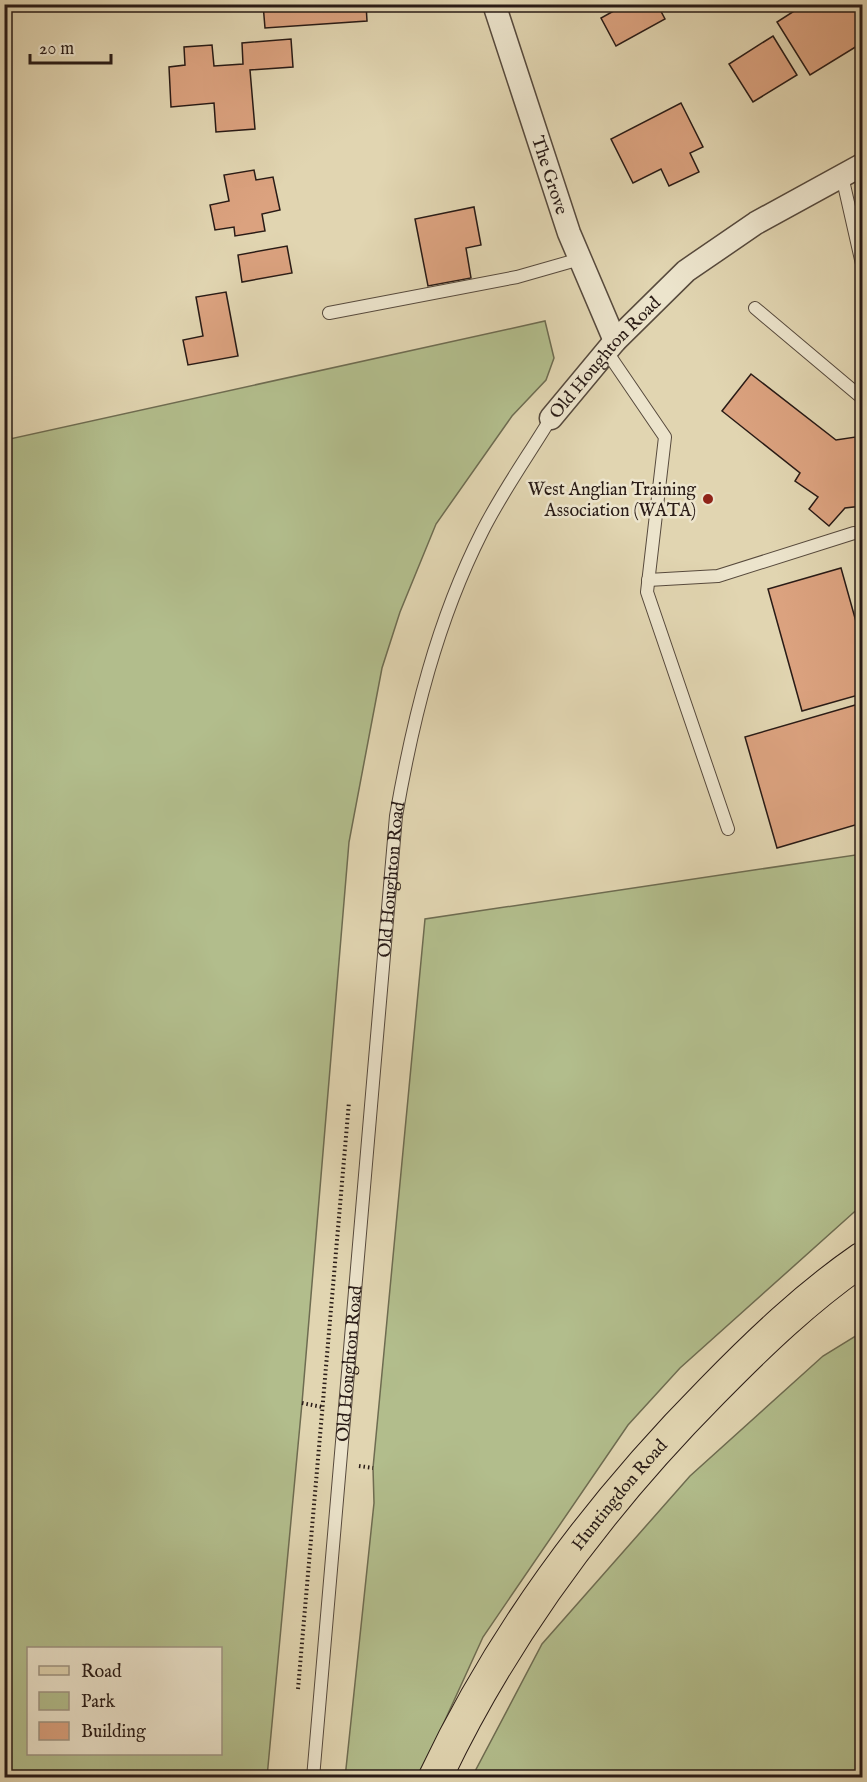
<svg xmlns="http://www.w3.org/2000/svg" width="867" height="1782" viewBox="0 0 867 1782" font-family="'IM FELL English',serif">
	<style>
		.green { fill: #b2bd8c; stroke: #6e6c51; stroke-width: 1.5; fill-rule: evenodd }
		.building { fill: #dba27f; stroke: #291b16; stroke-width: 1.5 }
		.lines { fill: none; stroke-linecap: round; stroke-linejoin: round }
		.lane-casing { stroke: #574a3d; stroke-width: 14 }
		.street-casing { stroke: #574a3d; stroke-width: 25 }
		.primary-casing { stroke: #291b16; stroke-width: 35 }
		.path { stroke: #291b16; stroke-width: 4; stroke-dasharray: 1.5 3; stroke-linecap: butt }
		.lane { stroke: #ece4cc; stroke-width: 12 }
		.street { stroke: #ece4cc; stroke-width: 22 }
		.primary { stroke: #e1d5b1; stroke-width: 33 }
		.poi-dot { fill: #8f2418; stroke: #ece4cc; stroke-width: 2 }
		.labels { text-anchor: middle; stroke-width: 5; stroke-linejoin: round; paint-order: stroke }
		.street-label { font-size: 18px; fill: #291b16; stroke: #ece4cc }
		.poi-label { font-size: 18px; fill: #291b16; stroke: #ece4cc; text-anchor: end }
	</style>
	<rect width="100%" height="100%" fill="#e1d5b1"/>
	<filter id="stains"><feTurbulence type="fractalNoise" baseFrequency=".00333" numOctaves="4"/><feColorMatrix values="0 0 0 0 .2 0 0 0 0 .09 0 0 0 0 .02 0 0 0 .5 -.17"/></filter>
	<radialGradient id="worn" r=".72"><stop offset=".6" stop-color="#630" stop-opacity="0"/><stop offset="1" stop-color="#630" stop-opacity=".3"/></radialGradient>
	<path class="green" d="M545,321L554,358L546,380L512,416L436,524L400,612L382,668L349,842L302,1403L267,1777H5V440ZM28,1648H220V1754H28Z
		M862,854V1205L680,1368L628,1425L483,1637L419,1777L345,1778L374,1503L373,1468L425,919Z
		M862,1332V1777H472L542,1644L690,1476L823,1356Z"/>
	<path class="building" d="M263,4H366L367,21L265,28Z
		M618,4H657L665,19L616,46L601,18L619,8Z
		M805,4H862V43L810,75L777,22Z
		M773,36L797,75L753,102L729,64Z
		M291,39L293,67L250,70L255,129L216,132L214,103L171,107L169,67L185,65L184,47L212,45L214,66L243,64L242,43Z
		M681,103L703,147L690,153L699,172L669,186L661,169L633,183L611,139Z
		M254,170L256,180L273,177L280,210L262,214L265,231L235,236L234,227L215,230L210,205L229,201L224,175Z
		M474,207L481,245L466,248L471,278L428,286L415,219Z
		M287,246L292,273L242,282L238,255Z
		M226,292L238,356L188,365L183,340L203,336L196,297Z
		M751,374L836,440L862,436V506L845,508L829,526L809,509L818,497L795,481L800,473L722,411Z
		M841,568L862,643V694L802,711L768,589Z
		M862,703V823L777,848L745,737Z"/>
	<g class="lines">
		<g class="lane-casing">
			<g id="lane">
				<path d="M842,176L862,264"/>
				<path d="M755,308L862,398"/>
				<path d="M329,313L517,277L580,259"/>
				<path d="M607,352L665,437L647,592L728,829"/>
				<path d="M648,580L718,576L854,533L862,534"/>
				<path id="s1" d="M313,1778L396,816C413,718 437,621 482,532C502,492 528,456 551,418"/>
			</g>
		</g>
		<g class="street-casing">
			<g id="street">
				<path id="s2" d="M494,4L569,233L615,341"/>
				<path id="s3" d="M551,418L615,341L686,271L756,223L862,165"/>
			</g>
		</g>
		<g class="primary-casing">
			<g id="primary">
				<path id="s4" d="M435,1778C504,1632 600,1504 712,1391C759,1343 807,1297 862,1259"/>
			</g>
		</g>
		<path class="path" d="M302,1403L322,1407
			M359,1466L373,1468
			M298,1689L349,1102"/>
		<use href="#lane" class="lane"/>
		<use href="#street" class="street"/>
		<use href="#primary" class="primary"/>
	</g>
	<circle class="poi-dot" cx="708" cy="499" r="6"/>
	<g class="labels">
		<g class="street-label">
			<text dy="6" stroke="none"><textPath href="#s2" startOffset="180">The Grove</textPath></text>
			<text dy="6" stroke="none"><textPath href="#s3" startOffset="81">Old Houghton Road</textPath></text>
			<text dy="6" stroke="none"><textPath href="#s1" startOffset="902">Old Houghton Road</textPath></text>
			<text dy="6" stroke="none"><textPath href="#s1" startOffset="416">Old Houghton Road</textPath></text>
			<text dy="6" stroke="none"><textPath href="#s4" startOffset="339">Huntingdon Road</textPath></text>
		</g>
		<g class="poi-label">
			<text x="696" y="495">West Anglian Training<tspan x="696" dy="21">Association (WATA)</tspan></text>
		</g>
	</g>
	<rect width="867" height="1782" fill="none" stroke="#e1d5b1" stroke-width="24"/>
	<rect x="6" y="6" width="855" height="1770" fill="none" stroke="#291b16" stroke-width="3"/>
	<rect x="12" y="12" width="843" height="1758" fill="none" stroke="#291b16" stroke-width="1.5"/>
	<rect x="27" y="1647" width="195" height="108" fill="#ece4cc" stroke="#9e9483" stroke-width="1.5"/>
	<rect x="39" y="1666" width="30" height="9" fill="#e1d5b1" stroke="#9e9483" stroke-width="1.5"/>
	<text x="81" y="1677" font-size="18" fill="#291b16">Road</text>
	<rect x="39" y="1692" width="30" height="18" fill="#b2bd8c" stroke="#9e9483" stroke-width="1.5"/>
	<text x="81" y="1707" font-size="18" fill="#291b16">Park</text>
	<rect x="39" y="1722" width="30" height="18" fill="#dba27f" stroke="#9e9483" stroke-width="1.5"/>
	<text x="81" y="1737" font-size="18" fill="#291b16">Building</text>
	<path d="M30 54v9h81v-9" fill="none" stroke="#291b16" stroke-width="3"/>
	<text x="39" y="54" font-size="18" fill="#291b16" stroke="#ece4cc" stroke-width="4.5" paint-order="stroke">20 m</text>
	<rect width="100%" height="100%" filter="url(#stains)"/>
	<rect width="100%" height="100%" fill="url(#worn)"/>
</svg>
